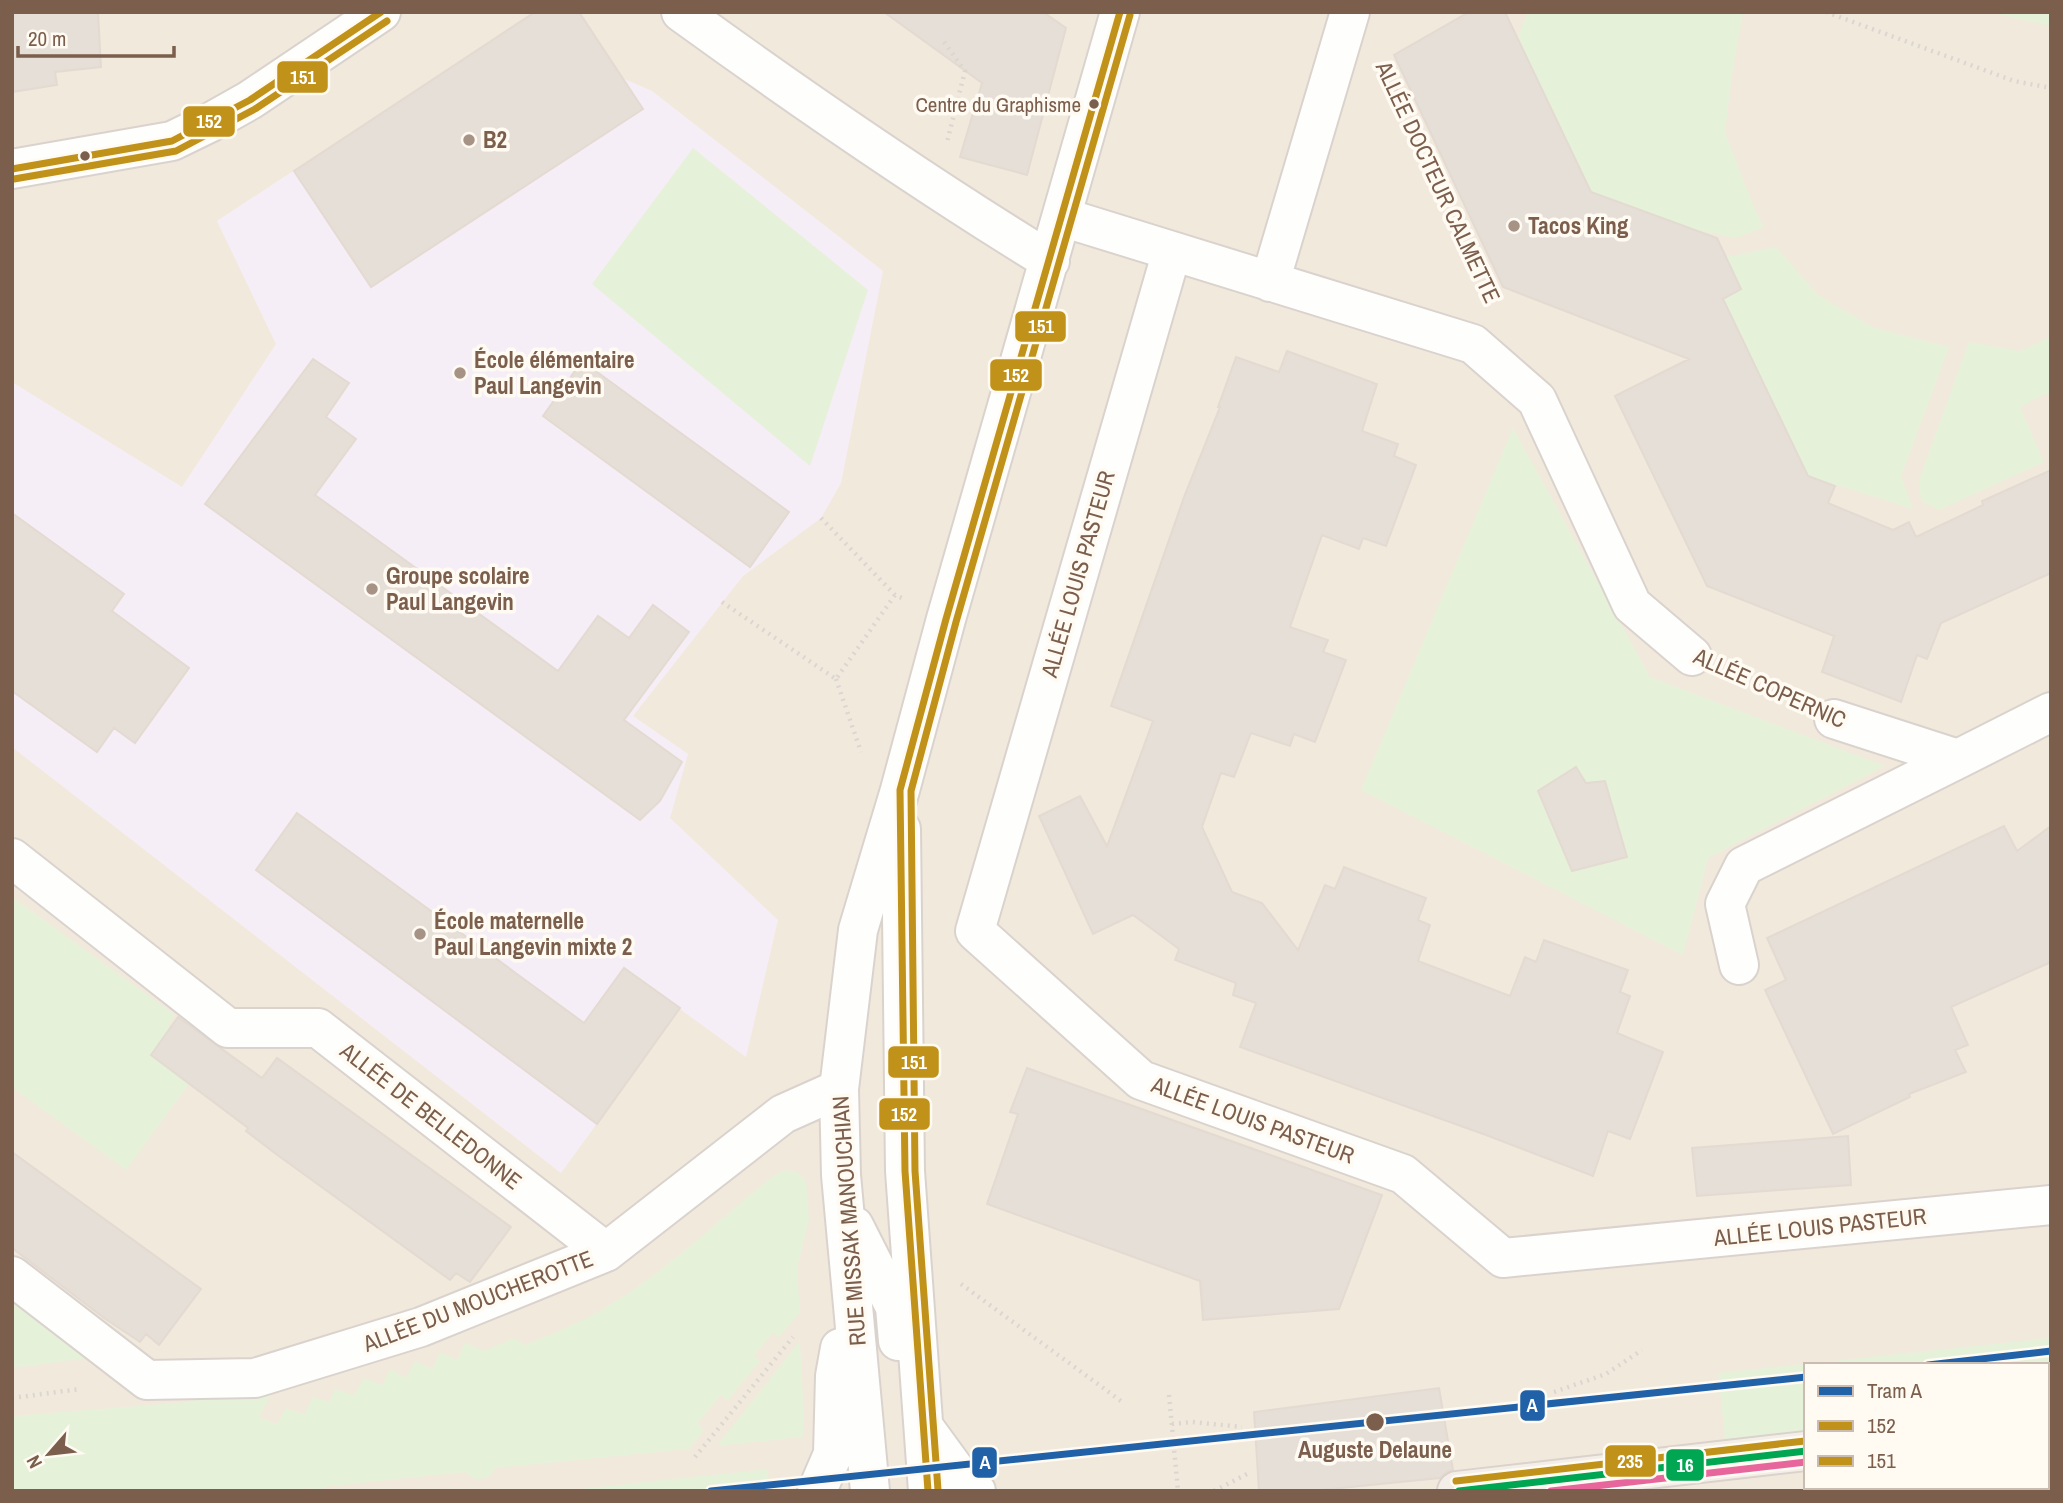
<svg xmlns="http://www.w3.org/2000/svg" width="2063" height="1503" viewBox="0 0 2063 1503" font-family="'Archivo Narrow',sans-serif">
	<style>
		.residential { fill: #f2e9dd; fill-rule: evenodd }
		.education { fill: #f6eef6 }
		.green { fill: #e6f1da }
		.building { fill: #e6dfd7; stroke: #e3dad1; stroke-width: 2 }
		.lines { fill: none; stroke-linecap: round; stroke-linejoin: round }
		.minor-casing { stroke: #dad3cd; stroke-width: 42 }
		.major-casing { stroke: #dad2cb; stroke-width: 42 }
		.path { stroke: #dcd6d0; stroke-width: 4.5; stroke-dasharray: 2 5; stroke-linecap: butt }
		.minor { stroke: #fefefd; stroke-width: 38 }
		.major { stroke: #f3efe8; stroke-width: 38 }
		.bus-1-casing { stroke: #fffbf3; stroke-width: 12 }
		.bus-2-casing { stroke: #fffbf3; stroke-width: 12 }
		.bus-3-casing { stroke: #fffbf3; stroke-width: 12 }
		.bus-4-casing { stroke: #fffbf3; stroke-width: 12 }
		.bus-5-casing { stroke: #fffbf3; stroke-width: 12 }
		.bus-1 { stroke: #c0921a; stroke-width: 7 }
		.bus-2 { stroke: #c0921a; stroke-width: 7 }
		.bus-3 { stroke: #00a651; stroke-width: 7 }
		.bus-4 { stroke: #e7679c; stroke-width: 7 }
		.bus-5 { stroke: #c0921a; stroke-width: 7 }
		.tram-1-casing { stroke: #fffbf3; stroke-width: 12 }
		.tram-1 { stroke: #2061a7; stroke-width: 7 }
		.bus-dot { fill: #7b5e4c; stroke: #fffbf3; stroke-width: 2.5 }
		.poi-dot { fill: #a79385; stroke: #fffbf3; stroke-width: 2.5 }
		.labels { text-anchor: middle; stroke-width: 7; stroke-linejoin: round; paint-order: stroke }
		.bus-label { font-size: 21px; fill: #7b5e4c; stroke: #fffbf3; text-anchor: end }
		.poi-label { font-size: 23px; font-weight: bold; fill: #7b5e4c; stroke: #fffbf3; text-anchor: start }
		.street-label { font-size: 23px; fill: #7b5e4c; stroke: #fffbf3 }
		.stop-label { font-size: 23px; font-weight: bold; fill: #7b5e4c; stroke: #fffbf3 }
		.line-badge { stroke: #fffbf3; stroke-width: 2.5 }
		.badge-label { font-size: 19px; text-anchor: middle; font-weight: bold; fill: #fff }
	</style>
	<rect width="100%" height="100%" fill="#f9f6f0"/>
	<path class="residential" d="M12,12H2051V1491H12ZM1806,1365H2047V1487H1806Z"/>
	<path class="education" d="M535,12H579L622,78L652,91L883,271L841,483L821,518L743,576L633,716L688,754L670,818L778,920L746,1057L680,1009L561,1173L12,747V382L182,487L276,344L217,221Z"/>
	<path class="green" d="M1527,12H1743L1732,74L1725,133L1754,207L1764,227L1736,238L1695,230L1591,192L1518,38Z
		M1995,12H2051V26L1996,14Z
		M693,148L868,290L810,466L592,284Z
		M1776,247L1818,295L1874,328L1949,347L1901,477L1913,509L1808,476L1723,299L1741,289L1726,257Z
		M2051,337V394H2045L2020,407L2044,462L1939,510L1921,501L1919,480L1969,342L2019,351Z
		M1513,428L1650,677L1885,766L1708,858L1683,955L1361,790Z
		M12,897L175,1015L168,1025L170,1028L151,1055L189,1084L126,1170L12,1087Z
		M786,1170L796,1172L806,1180L809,1219L797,1268L800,1312L779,1337L773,1332L754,1356L760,1361L728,1400L721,1395L697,1424L704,1430L689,1449L496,1468L488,1478L474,1479L465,1472L323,1487L319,1491L307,1488L285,1491H12V1416L188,1402L279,1380L259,1417L277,1424L286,1408L304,1414L313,1397L329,1402L335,1389L354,1395L364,1378L382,1385L390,1369L406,1378L415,1361L432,1369L440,1352L457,1360L465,1343L484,1351L515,1338L525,1345C551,1334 578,1324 603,1309C666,1273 719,1218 776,1174Z
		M12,1289L96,1357L12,1368Z
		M2051,1338V1411L2047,1412V1365H1806V1436L1726,1445L1718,1373Z
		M800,1341L804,1418L803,1437L717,1446Z
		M768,1469L769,1491H561Z"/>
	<path class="building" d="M12,12H98L101,67L55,72L57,85L12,92Z
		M535,12H579L643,109L371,287L294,171Z
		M884,12H1043L1066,28L1027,175L960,157L982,83Z
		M1469,12H1505L1591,192L1717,238L1741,289L1723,299L1808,476L1835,486L1828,503L1893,530L1909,522L1916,537L1983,505L1982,501L2051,470V573L1941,623L1927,659L1917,655L1901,702L1822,672L1834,636L1707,586L1615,396L1689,359L1503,287L1394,55Z
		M1287,351L1377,384L1362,431L1398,444L1394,456L1416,465L1386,546L1363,538L1359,549L1322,535L1290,627L1328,640L1323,652L1346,660L1315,742L1294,734L1290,746L1251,733L1234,777L1221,773L1202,827L1232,892L1262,903L1298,950L1325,885L1335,889L1344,867L1426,898L1418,920L1430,925L1418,961L1510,996L1525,957L1536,962L1544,940L1628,970L1620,992L1630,996L1617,1033L1663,1052L1630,1139L1608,1131L1593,1176L1486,1135L1240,1047L1256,1003L1233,995L1236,983L1175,960L1179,949L1133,915L1093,934L1039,816L1080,796L1107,846L1153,721L1111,706L1184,497L1220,407H1218L1236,357L1279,372Z
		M313,359L349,383L326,417L356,439L315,495L558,671L598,616L629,638L653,605L689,632L624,720L682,762L660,801L640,820L205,504Z
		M582,361L789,512L750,567L543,416Z
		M12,513L124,594L112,611L189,668L135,743L114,728L97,752L12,691Z
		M1576,767L1586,783L1605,781L1627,857L1572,871L1538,791Z
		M297,813L584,1023L624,968L680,1008L597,1124L256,870Z
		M2004,826L2017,851L2051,826V962L1951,1007L1968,1045L1955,1050L1966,1072L1909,1094L1910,1097L1833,1134L1765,990L1786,980L1767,938Z
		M178,1017L262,1078L277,1058L511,1227L470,1282L456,1273L450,1280L276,1154L246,1131L248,1128L151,1055Z
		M1027,1068L1382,1195L1339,1309L1203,1320L1200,1281L987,1204L1018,1114L1010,1112Z
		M1848,1136L1851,1185L1697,1196L1692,1148Z
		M12,1152L201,1289L159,1345L146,1334L140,1342L104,1318L12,1248Z
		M1439,1388L1453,1470L1445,1473L1440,1478L1311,1491H1259L1254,1412Z"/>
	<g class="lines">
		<g class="minor-casing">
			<path id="minor" d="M681,12C801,99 923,183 1050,261
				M12,169L172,141L211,122L250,100L381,12
				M1062,217L1473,344L1537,400L1632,605L1692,656
				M1172,251L975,931L1141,1080L1403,1174L1503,1258L2051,1205
				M1270,282L1350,12
				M1834,719L1958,759L2051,712
				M901,829L905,1171L928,1491
				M12,858L228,1028H318L606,1252L783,1114L839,1089
				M1739,965L1725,904L1744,866L1958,759
				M854,1226L895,1307L898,1341
				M12,1276L147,1380L255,1378L421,1327L606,1252
				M926,1430L961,1478L976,1491
				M817,1491L833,1454L835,1376L840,1348
				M870,1491L841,1175L839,1089L858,930L900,790L946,619L1120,12"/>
		</g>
		<g class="major-casing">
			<path id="major" d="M2047,1427L2051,1426
				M2047,1478H2051
				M1457,1491L1806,1451
				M1923,1491L1958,1487"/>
		</g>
		<path class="path" d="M1826,12L2014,81L2051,88
			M944,42L965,71L947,142
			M1384,64L1496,303
			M821,518L895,595L904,599
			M722,602L836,679L895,595
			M1732,674L1791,700
			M836,679L861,752
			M961,1284L1121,1401
			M1554,1392L1606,1374L1642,1350
			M1169,1395L1178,1491
			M12,1398L80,1389
			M1172,1424L1192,1422L1242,1427
			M695,1457L793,1337
			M1214,1491L1247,1474"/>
		<use href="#minor" class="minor"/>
		<use href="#major" class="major"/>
		<g class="bus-1-casing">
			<path id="bus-1" d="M12,169L172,141L250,100L381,12
				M928,1491L905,1171L900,790L946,619L1120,12"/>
		</g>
		<g class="bus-2-casing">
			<path id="bus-2" d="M14,179L176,151L255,109L387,21
				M938,1490L915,1171L911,791L956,622L1130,15"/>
		</g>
		<g class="bus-3-casing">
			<path id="bus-3" d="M1459,1491L1806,1451"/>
		</g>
		<g class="bus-4-casing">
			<path id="bus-4" d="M1551,1491L1806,1462"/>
		</g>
		<g class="bus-5-casing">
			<path id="bus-5" d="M1456,1481L1805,1441"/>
		</g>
		<use href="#bus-1" class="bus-1"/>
		<use href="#bus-2" class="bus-2"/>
		<use href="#bus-3" class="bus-3"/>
		<use href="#bus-4" class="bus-4"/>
		<use href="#bus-5" class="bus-5"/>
		<g class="tram-1-casing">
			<path id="tram-1" d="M1928,1365L2051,1351
				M711,1491L1806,1377"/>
		</g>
		<use href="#tram-1" class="tram-1"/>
	</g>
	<g class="bus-dot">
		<circle cx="1094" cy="104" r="6"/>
		<circle cx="85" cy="156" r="6"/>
		<circle cx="1375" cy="1422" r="10"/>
	</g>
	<g class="poi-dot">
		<circle cx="469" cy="140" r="7"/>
		<circle cx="1514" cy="226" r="7"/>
		<circle cx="460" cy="373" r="7"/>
		<circle cx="372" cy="589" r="7"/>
		<circle cx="420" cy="934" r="7"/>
	</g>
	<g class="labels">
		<g class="bus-label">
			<text x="1081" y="112">Centre du Graphisme</text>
		</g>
		<g class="poi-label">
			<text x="483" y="148">B2</text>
			<text x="1528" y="234">Tacos King</text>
			<text x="474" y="368">École élémentaire<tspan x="474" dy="26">Paul Langevin</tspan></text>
			<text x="386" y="584">Groupe scolaire<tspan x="386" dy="26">Paul Langevin</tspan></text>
			<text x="434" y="929">École maternelle<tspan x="434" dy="26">Paul Langevin mixte 2</tspan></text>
		</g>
		<g class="street-label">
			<text transform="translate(1438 182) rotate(65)" y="8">ALLÉE DOCTEUR CALMETTE</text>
			<text transform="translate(1078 574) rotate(-74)" y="8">ALLÉE LOUIS PASTEUR</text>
			<text transform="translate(1770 688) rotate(24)" y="8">ALLÉE COPERNIC</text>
			<text transform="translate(431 1116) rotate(38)" y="8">ALLÉE DE BELLEDONNE</text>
			<text transform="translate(1253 1120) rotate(20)" y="8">ALLÉE LOUIS PASTEUR</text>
			<text transform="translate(849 1221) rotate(-94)" y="8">RUE MISSAK MANOUCHIAN</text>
			<text transform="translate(1820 1227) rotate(-6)" y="8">ALLÉE LOUIS PASTEUR</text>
			<text transform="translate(478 1301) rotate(-21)" y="8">ALLÉE DU MOUCHEROTTE</text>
		</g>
		<g class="stop-label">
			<text x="1375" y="1458">Auguste Delaune</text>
		</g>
	</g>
	<g class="line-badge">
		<rect x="276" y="60" width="53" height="34" rx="7" fill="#c0921a"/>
		<rect x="182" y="105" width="54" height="33" rx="7" fill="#c0921a"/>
		<rect x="1014" y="310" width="53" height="33" rx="7" fill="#c0921a"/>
		<rect x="989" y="358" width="54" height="34" rx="7" fill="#c0921a"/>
		<rect x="887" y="1045" width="53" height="34" rx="7" fill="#c0921a"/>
		<rect x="878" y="1097" width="53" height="34" rx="7" fill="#c0921a"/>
		<rect x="1519" y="1389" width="27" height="33" rx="7" fill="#2061a7"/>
		<rect x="1604" y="1444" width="53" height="34" rx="7" fill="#c0921a"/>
		<rect x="971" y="1446" width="27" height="33" rx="7" fill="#2061a7"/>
		<rect x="1665" y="1448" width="40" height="34" rx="7" fill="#00a651"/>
	</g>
	<g class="badge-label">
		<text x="303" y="84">151</text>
		<text x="209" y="128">152</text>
		<text x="1041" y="333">151</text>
		<text x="1016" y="382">152</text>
		<text x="914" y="1069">151</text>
		<text x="904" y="1121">152</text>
		<text x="1532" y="1412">A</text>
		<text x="1630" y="1468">235</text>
		<text x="985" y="1469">A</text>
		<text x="1685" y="1472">16</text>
	</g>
	<rect width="2063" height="1503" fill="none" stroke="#7b5e4c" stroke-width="28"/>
	<rect x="1804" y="1363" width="245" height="126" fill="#fffbf3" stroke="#cabcb0" stroke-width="2"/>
	<rect x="1818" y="1386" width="35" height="10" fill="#2061a7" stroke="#cabcb0" stroke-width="2"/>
	<text x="1867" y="1398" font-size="21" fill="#7b5e4c">Tram A</text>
	<rect x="1818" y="1421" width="35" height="10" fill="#c0921a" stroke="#cabcb0" stroke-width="2"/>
	<text x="1867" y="1433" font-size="21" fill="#7b5e4c">152</text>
	<rect x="1818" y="1456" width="35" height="10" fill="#c0921a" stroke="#cabcb0" stroke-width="2"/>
	<text x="1867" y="1468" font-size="21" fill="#7b5e4c">151</text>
	<g transform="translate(49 1454) rotate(242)" stroke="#fffbf3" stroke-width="5" paint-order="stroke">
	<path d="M0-5L12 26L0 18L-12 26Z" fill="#7b5e4c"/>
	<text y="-10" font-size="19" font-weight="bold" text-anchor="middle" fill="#7b5e4c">N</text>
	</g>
	<path d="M18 46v10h156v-10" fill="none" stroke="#7b5e4c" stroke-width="3.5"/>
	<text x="28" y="46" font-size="21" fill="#7b5e4c" stroke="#fffbf3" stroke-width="5" paint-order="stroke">20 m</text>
</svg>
